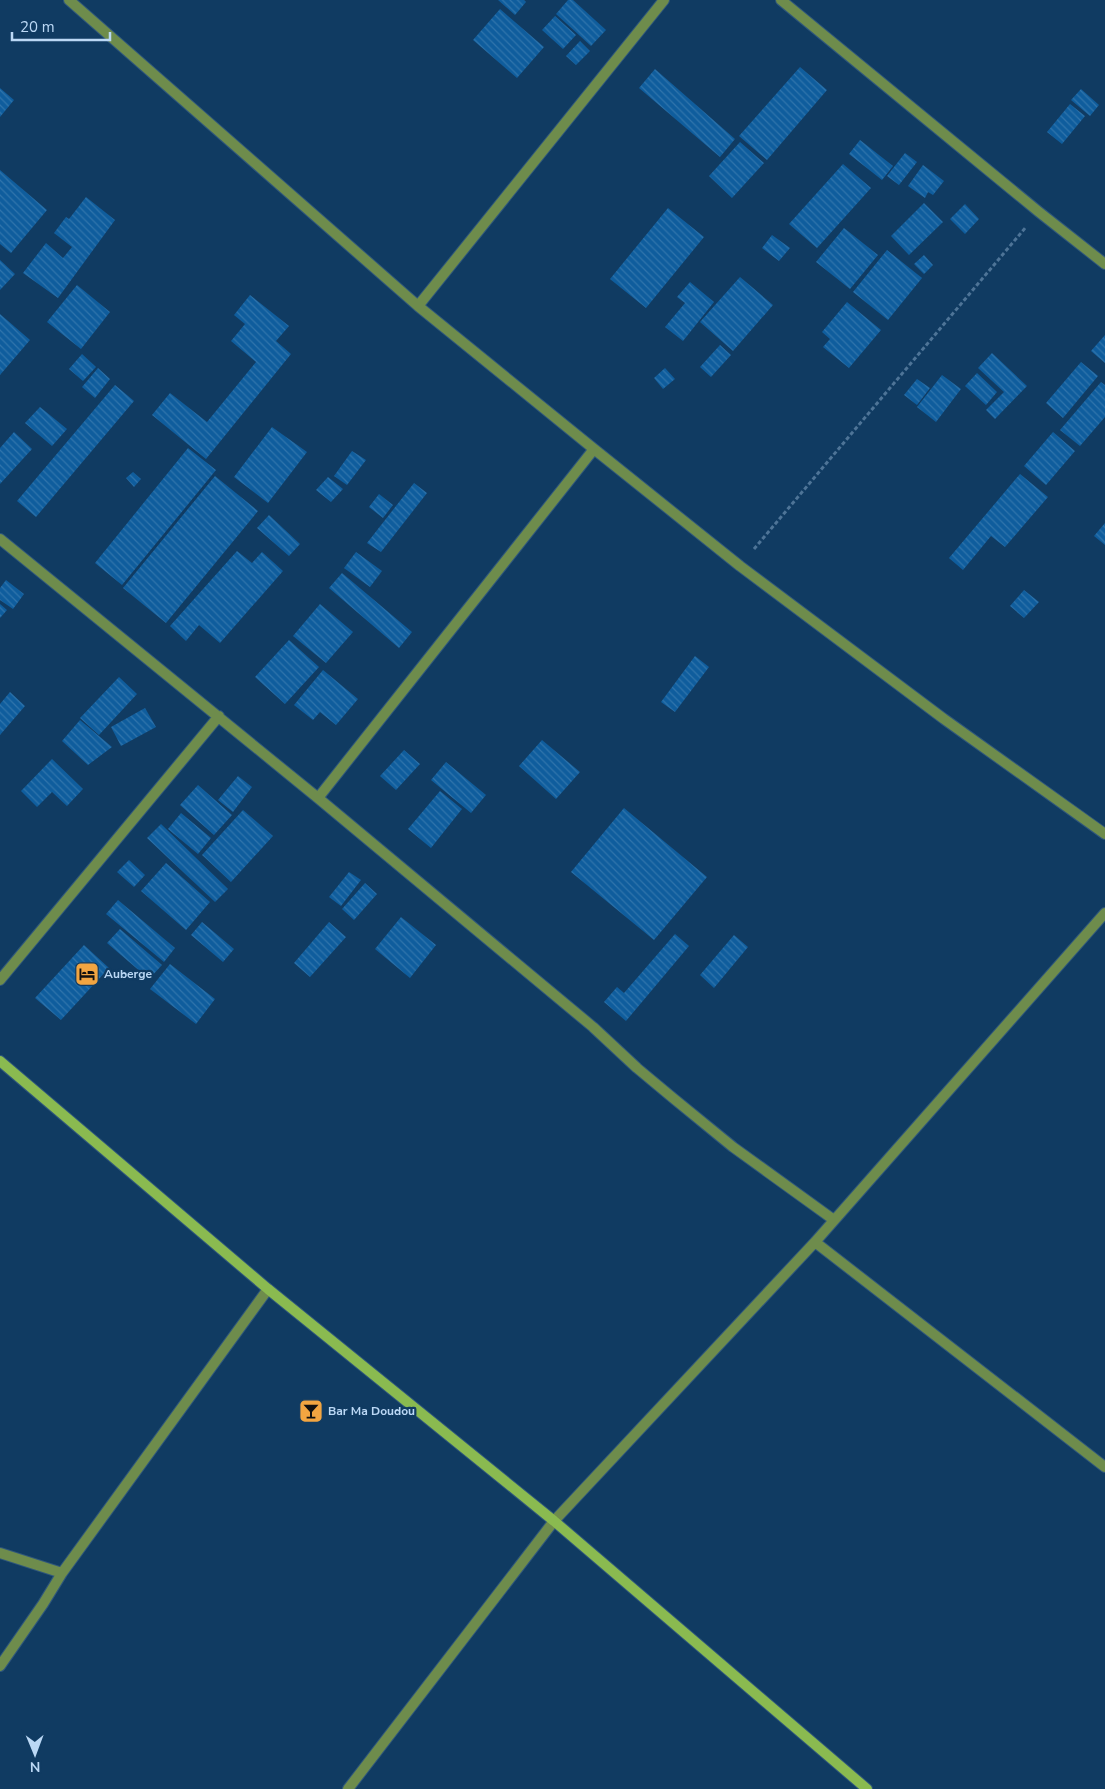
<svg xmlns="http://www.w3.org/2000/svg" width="1105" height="1789" viewBox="0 0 1105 1789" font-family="'Nunito Sans',sans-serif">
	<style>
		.building { fill: url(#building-back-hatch) }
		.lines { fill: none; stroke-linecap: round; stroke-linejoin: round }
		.street-casing { stroke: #2f577c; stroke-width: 12 }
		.secondary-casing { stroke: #2f577c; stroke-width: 12 }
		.path { stroke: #4e7497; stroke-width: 3; stroke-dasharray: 4 2.5; stroke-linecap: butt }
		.street { stroke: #6e8c4c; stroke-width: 10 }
		.secondary { stroke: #8aba50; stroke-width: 10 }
		.labels { text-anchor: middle; stroke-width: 4.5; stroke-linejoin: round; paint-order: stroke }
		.poi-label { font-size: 12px; font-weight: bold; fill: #bbd8f5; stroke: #103b62; text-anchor: start }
	</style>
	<defs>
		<pattern id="building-back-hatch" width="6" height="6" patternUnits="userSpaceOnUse" patternTransform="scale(1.25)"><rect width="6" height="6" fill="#0f5d9d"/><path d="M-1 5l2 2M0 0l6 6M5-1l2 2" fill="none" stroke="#3074ab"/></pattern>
	</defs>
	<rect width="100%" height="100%" fill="#103b62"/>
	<path class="building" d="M498,0H524L526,2L515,15Z
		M568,0H573L606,30L591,46L556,14Z
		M500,9L544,47L517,78L473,40Z
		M555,16L576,35L563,49L542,30Z
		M580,41L590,51L576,65L566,56Z
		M800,67L827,90L767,160L739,136Z
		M655,69L735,139L720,157L639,88Z
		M0,88L14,100L0,117Z
		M1081,89L1099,105L1090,116L1071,100Z
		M1070,104L1085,116L1062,144L1047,132Z
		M860,140L893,166L882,180L849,154Z
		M740,142L764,163L732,198L709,176Z
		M905,153L917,162L899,185L887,176Z
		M843,164L871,188L817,248L789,224Z
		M923,165L944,181L933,195L928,192L925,198L908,186Z
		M0,170L47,210L11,253L0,244Z
		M86,197L115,220L58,298L23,273L46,243L63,258L72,247L54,233L66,217L69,219Z
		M924,203L943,222L909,255L891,236Z
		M965,204L979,219L965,234L950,219Z
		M668,208L704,237L646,308L610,279Z
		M844,228L878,255L850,289L816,262Z
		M772,235L790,248L779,261L762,248Z
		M887,250L922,278L888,320L853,292Z
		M924,255L933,265L924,274L914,264Z
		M0,260L15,274L0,290Z
		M740,277L773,305L733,351L700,322Z
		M690,282L714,302L683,341L665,327L685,303L677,297Z
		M77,285L110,312L81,349L47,322Z
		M250,295L289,326L276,341L291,354L206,459L152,415L170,393L207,422L256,362L231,341L245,324L234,315Z
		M847,302L881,330L849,368L823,347L830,339L822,332Z
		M0,314L30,340L0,375Z
		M1105,335V363L1091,351Z
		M720,345L731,355L711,377L700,367Z
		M992,353L1027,386L995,419L986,410L1004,392L978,368Z
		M82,354L96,367L83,381L69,369Z
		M1081,362L1098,376L1063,418L1046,403Z
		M98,368L110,379L95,398L82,387Z
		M665,368L675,379L663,389L654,378Z
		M977,373L997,392L986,405L965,386Z
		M942,375L961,389L936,422L917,407Z
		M917,379L930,388L917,405L904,395Z
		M1101,382L1105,385V417L1080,446L1060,430Z
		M115,385L134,401L36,517L17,501Z
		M40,407L67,429L52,446L25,423Z
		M272,427L307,452L268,503L234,477Z
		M14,432L32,449L0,484V448Z
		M1053,432L1075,451L1046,485L1024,466Z
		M188,448L216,470L122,585L95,563Z
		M352,451L366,460L347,485L334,476Z
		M133,472L141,479L134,487L126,478Z
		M1020,474L1048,497L1005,547L991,536L963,570L949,558Z
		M215,476L258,511L166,623L123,588Z
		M328,477L343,489L331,502L316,490Z
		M414,483L427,493L381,552L367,543Z
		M379,494L393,505L383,518L369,507Z
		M269,515L300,544L289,556L257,528Z
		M1105,523V545L1094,536Z
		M237,551L252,563L262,552L283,571L220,643L199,625L186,641L170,626Z
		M356,552L382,571L370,587L344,568Z
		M342,573L412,632L399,648L329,588Z
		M6,580L24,594L13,609L0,600V588Z
		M1024,590L1039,602L1024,618L1010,606Z
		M0,604L7,610L0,618Z
		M320,604L353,632L326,663L293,636Z
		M289,640L319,667L285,704L255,677Z
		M695,656L709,667L675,712L661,702Z
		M323,670L358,699L336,725L320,712L313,720L294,705Z
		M119,677L137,694L99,735L80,718Z
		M10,692L25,706L0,735V704Z
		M145,708L156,727L121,746L111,727Z
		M80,720L112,747L88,765L62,741Z
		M542,740L580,772L556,799L519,766Z
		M404,750L420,764L396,790L380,776Z
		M52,759L83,789L67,806L52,792L37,807L21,791Z
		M446,762L486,795L471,813L431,780Z
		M238,776L252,787L233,812L218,800Z
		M198,785L232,815L214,835L180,805Z
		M440,791L462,809L431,848L408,829Z
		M624,808L707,877L654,940L571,872Z
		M243,810L273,836L231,882L202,855Z
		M181,813L211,838L198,854L168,829Z
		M161,824L228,889L215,902L147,838Z
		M129,860L145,875L134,887L117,872Z
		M166,863L210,902L186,930L141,891Z
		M349,872L361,880L341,906L329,897Z
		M365,883L377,894L354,920L342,909Z
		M118,900L175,948L164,962L106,914Z
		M401,917L436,945L410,978L375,949Z
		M202,922L234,949L223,962L191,935Z
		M329,922L346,937L310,977L294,963Z
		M120,929L162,965L149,979L107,943Z
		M675,934L689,946L626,1021L604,1002L617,987L624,993Z
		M734,935L748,947L714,988L700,975Z
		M84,945L109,968L61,1020L35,998Z
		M170,964L215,999L196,1024L150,989Z"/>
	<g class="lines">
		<g class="street-casing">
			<path id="street" d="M69,0L418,306L594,449L740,566L944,719L1105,834
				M781,0L1039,212L1105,264
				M418,306L664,0
				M0,539L318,798L593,1027L637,1068L673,1098L733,1147L834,1220
				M318,798L594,449
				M0,980L219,716
				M815,1242L1105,1467
				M0,1553L62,1573
				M0,1666L43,1604L62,1573L268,1289
				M348,1789L554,1521L815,1242L1105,913"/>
		</g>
		<g class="secondary-casing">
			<path id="secondary" d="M0,1061L268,1289L554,1521L867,1789"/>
		</g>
		<path class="path" d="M754,549L1026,227"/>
		<use href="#street" class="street"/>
		<use href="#secondary" class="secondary"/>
	</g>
	<defs>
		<g id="hotel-square" transform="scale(1.25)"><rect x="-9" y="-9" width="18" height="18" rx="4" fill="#f2a541" stroke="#103b62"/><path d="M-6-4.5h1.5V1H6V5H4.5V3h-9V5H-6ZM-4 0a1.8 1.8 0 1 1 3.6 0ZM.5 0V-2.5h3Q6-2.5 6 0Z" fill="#111"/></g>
		<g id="bar-square" transform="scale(1.25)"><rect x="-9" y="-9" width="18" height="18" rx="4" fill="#f2a541" stroke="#103b62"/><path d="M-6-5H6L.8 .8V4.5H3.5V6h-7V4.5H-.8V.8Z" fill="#111"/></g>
	</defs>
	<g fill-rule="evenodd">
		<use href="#hotel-square" x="87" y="974"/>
		<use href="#bar-square" x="311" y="1411"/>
	</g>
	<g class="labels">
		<g class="poi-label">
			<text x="104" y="978">Auberge</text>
			<text x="328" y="1415">Bar Ma Doudou</text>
		</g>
	</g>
	<g transform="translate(35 1754) rotate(179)" stroke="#103b62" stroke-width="4" paint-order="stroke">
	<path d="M0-4L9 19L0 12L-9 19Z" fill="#bbd8f5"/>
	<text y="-8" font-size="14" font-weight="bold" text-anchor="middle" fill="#bbd8f5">N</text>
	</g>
	<path d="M12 32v8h98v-8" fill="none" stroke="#bbd8f5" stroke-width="2.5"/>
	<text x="20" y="32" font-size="15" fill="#bbd8f5" stroke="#103b62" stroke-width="4" paint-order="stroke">20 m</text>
</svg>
